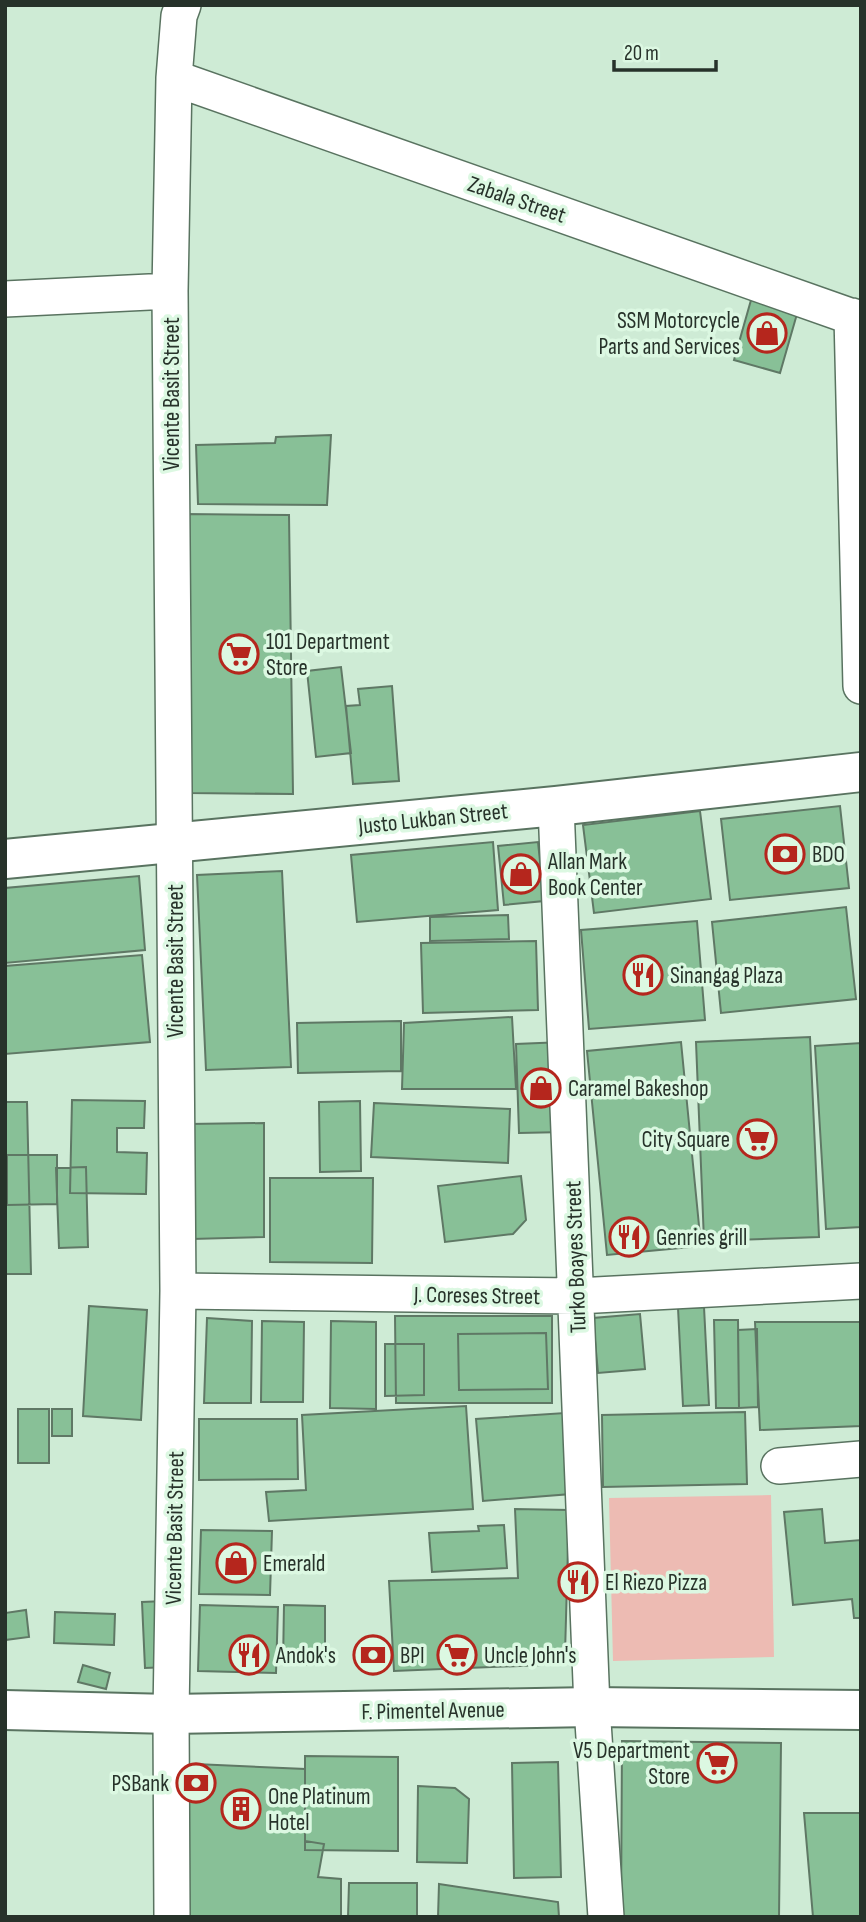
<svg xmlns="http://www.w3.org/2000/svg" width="866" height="1922" viewBox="0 0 866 1922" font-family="'Sofia Sans Condensed',sans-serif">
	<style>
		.green { fill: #edbbb3 }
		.building { fill: #88c097; stroke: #5f7865; stroke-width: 2 }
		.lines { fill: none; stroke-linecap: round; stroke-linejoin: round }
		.minor-casing { stroke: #597360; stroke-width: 38 }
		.major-casing { stroke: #597360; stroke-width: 42 }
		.minor { stroke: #fff; stroke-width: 35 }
		.major { stroke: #fff; stroke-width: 38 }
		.labels { text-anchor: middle; stroke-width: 7; stroke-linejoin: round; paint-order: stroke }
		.street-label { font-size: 23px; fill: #27322a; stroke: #dcf8e2 }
		.poi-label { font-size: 23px; fill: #27322a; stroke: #dcf8e2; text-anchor: start }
	</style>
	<rect width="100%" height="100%" fill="#ceebd5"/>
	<path class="green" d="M771,1495L774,1657L613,1661L609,1498Z"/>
	<path class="building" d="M753,293L799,307L780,373L734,360Z
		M331,435L327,505L198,504L196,445L275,443L276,437Z
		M185,514L289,515L293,794L189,793Z
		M341,667L351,753L316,757L307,671Z
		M392,686L399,781L353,784L346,706L360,705L358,689Z
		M840,806L849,888L730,900L721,819Z
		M700,811L711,899L594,913L583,825Z
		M493,842L498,910L357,922L351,855Z
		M538,842L544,901L504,905L498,846Z
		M282,871L291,1067L206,1070L197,875Z
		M139,876L145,950L5,963V888Z
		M846,907L856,999L721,1013L712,922Z
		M508,915L509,939L430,941V917Z
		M697,921L705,1020L589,1029L581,930Z
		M536,941L538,1010L423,1013L421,943Z
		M142,955L150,1042L5,1054V966Z
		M512,1017L516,1089H402L404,1023Z
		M401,1021V1071L298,1073L297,1023Z
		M810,1037L819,1237L704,1241L696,1042Z
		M563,1042L565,1132L519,1133L516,1044Z
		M681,1042L701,1246L607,1255L587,1051Z
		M861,1043V1227L826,1229L815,1046Z
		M72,1100L145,1101L144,1128H117V1152L147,1153L146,1194L70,1193Z
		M360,1101L361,1171L320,1172L319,1102Z
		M5,1102H27L31,1274H5Z
		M374,1103L510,1109L508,1163L371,1157Z
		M264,1123V1237L192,1239L188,1124Z
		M7,1155H57V1204L7,1205Z
		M86,1167L88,1247L59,1248L56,1168Z
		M521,1176L526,1220L513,1234L445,1242L438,1186Z
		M270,1178H373L372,1263L270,1262Z
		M89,1306L147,1310L141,1420L83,1416Z
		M704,1307L709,1405L683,1406L678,1308Z
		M640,1314L645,1369L598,1373L593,1318Z
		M395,1316H552V1403H396Z
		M207,1318L252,1321L251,1403H204Z
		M714,1320H738L739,1408H716Z
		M262,1321L304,1322L303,1402H261Z
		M331,1321L376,1322V1409L330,1408Z
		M755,1322H861V1426L760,1430Z
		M757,1329L758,1407L739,1408L738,1330Z
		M546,1333L548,1389L459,1390L458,1334Z
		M385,1344H424V1395L385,1396Z
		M466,1406L473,1509L269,1521L266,1492L306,1490L302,1415Z
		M18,1409H49V1463H18Z
		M52,1409H72V1436H52Z
		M745,1412L747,1484L603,1487L602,1415Z
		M565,1413L571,1494L483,1501L476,1419Z
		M199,1419H297L298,1479L199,1480Z
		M515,1509L569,1510L565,1654L543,1665L394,1671L389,1581L518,1578Z
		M822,1509L825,1543L861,1540V1618H854L852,1599L793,1605L784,1512Z
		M504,1525L507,1568L432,1572L429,1533L479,1531L478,1526Z
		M201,1530L272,1531L270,1595L199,1594Z
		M165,1601L169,1667L145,1668L142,1602Z
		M200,1605L278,1607L276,1673L198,1671Z
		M284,1605L325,1606V1665H283Z
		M26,1610L29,1637L5,1640V1613Z
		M55,1612L115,1614L114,1645L54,1643Z
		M83,1665L110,1673L106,1689L78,1682Z
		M622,1741L781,1743L779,1917H621Z
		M305,1756L398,1757V1851L305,1850Z
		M558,1762L561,1877L514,1878L512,1763Z
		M195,1764L305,1769V1841L324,1844L318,1877L341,1879V1917H180L178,1777Z
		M418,1786L455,1788L469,1799L467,1863L417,1862Z
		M804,1813H861V1917H813Z
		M349,1883H417V1917H348Z
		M439,1884L558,1902L559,1917H438Z"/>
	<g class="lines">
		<g class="minor-casing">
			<path id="minor" d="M174,78L861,320
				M5,299L170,291
				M852,316L861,686
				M556,806L592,1707L606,1917
				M178,1291L577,1296L861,1281
				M779,1466L861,1459
				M172,1917L171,1714L178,1291L170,291L174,78L179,16L183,5"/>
		</g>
		<g class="major-casing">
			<path id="major" d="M5,859L556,806L861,772
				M5,1710L171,1714L592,1707L861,1710"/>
		</g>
		<use href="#minor" class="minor"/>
		<use href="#major" class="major"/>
	</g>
	<defs>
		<g id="shop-ring" transform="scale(2.0125)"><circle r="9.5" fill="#dcf8e2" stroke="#b5261d" stroke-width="1.5"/><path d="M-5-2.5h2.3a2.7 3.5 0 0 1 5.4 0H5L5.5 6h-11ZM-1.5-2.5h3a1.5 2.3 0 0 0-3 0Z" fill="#b5261d"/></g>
		<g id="supermarket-ring" transform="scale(2.0125)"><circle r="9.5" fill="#dcf8e2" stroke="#b5261d" stroke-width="1.5"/><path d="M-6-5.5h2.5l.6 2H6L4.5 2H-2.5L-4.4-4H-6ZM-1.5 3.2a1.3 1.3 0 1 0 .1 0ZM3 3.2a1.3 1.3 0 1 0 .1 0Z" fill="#b5261d"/></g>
		<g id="bank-ring" transform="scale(2.0125)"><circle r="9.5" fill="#dcf8e2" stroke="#b5261d" stroke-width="1.5"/><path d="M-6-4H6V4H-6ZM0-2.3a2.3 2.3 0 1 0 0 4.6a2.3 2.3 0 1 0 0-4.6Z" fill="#b5261d"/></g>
		<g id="restaurant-ring" transform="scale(2.0125)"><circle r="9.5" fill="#dcf8e2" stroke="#b5261d" stroke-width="1.5"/><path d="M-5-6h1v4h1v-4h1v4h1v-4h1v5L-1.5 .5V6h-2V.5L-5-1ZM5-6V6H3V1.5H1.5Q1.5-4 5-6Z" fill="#b5261d"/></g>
		<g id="building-ring" transform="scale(2.0125)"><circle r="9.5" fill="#dcf8e2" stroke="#b5261d" stroke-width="1.5"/><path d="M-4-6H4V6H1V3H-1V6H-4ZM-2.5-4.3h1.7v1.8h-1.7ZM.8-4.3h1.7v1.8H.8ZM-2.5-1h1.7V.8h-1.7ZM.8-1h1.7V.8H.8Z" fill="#b5261d"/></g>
	</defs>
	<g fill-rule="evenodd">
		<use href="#shop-ring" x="767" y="333"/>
		<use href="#supermarket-ring" x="239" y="654"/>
		<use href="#bank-ring" x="785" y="854"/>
		<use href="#shop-ring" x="521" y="874"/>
		<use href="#restaurant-ring" x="643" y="975"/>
		<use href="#shop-ring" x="541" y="1088"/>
		<use href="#supermarket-ring" x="757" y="1139"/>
		<use href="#restaurant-ring" x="629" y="1237"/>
		<use href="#shop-ring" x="236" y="1563"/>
		<use href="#restaurant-ring" x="578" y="1582"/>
		<use href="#restaurant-ring" x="249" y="1655"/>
		<use href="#bank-ring" x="373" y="1655"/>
		<use href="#supermarket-ring" x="457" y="1655"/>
		<use href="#supermarket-ring" x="717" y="1763"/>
		<use href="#bank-ring" x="196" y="1783"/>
		<use href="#building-ring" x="241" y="1809"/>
	</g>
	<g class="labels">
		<g class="street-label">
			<text transform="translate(517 199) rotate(19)" y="8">Zabala Street</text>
			<text transform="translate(171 394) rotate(-90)" y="8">Vicente Basit Street</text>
			<text transform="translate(433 818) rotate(-6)" y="8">Justo Lukban Street</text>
			<text transform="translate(175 961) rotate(-90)" y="8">Vicente Basit Street</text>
			<text transform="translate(575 1257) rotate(-92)" y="8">Turko Boayes Street</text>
			<text transform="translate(477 1295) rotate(1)" y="8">J. Coreses Street</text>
			<text transform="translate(174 1528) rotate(-89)" y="8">Vicente Basit Street</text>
			<text transform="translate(433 1710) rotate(-1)" y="8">F. Pimentel Avenue</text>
		</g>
		<g class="poi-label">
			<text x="740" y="328" text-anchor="end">SSM Motorcycle<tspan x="740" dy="26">Parts and Services</tspan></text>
			<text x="266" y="649">101 Department<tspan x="266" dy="26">Store</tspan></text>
			<text x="812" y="862">BDO</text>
			<text x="548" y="869">Allan Mark<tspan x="548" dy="26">Book Center</tspan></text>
			<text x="670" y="983">Sinangag Plaza</text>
			<text x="568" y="1096">Caramel Bakeshop</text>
			<text x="730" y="1147" text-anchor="end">City Square</text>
			<text x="656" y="1245">Genries grill</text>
			<text x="263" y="1571">Emerald</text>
			<text x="605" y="1590">El Riezo Pizza</text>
			<text x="276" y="1663">Andok's</text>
			<text x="400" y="1663">BPI</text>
			<text x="484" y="1663">Uncle John's</text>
			<text x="690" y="1758" text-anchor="end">V5 Department<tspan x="690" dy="26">Store</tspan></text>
			<text x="169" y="1791" text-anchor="end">PSBank</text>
			<text x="268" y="1804">One Platinum<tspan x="268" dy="26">Hotel</tspan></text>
		</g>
	</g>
	<rect width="866" height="1922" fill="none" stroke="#27322a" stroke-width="14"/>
	<path d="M614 60v10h102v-10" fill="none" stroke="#27322a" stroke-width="3.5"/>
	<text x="624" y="60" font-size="21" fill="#27322a" stroke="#dcf8e2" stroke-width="5" paint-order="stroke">20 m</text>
</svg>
